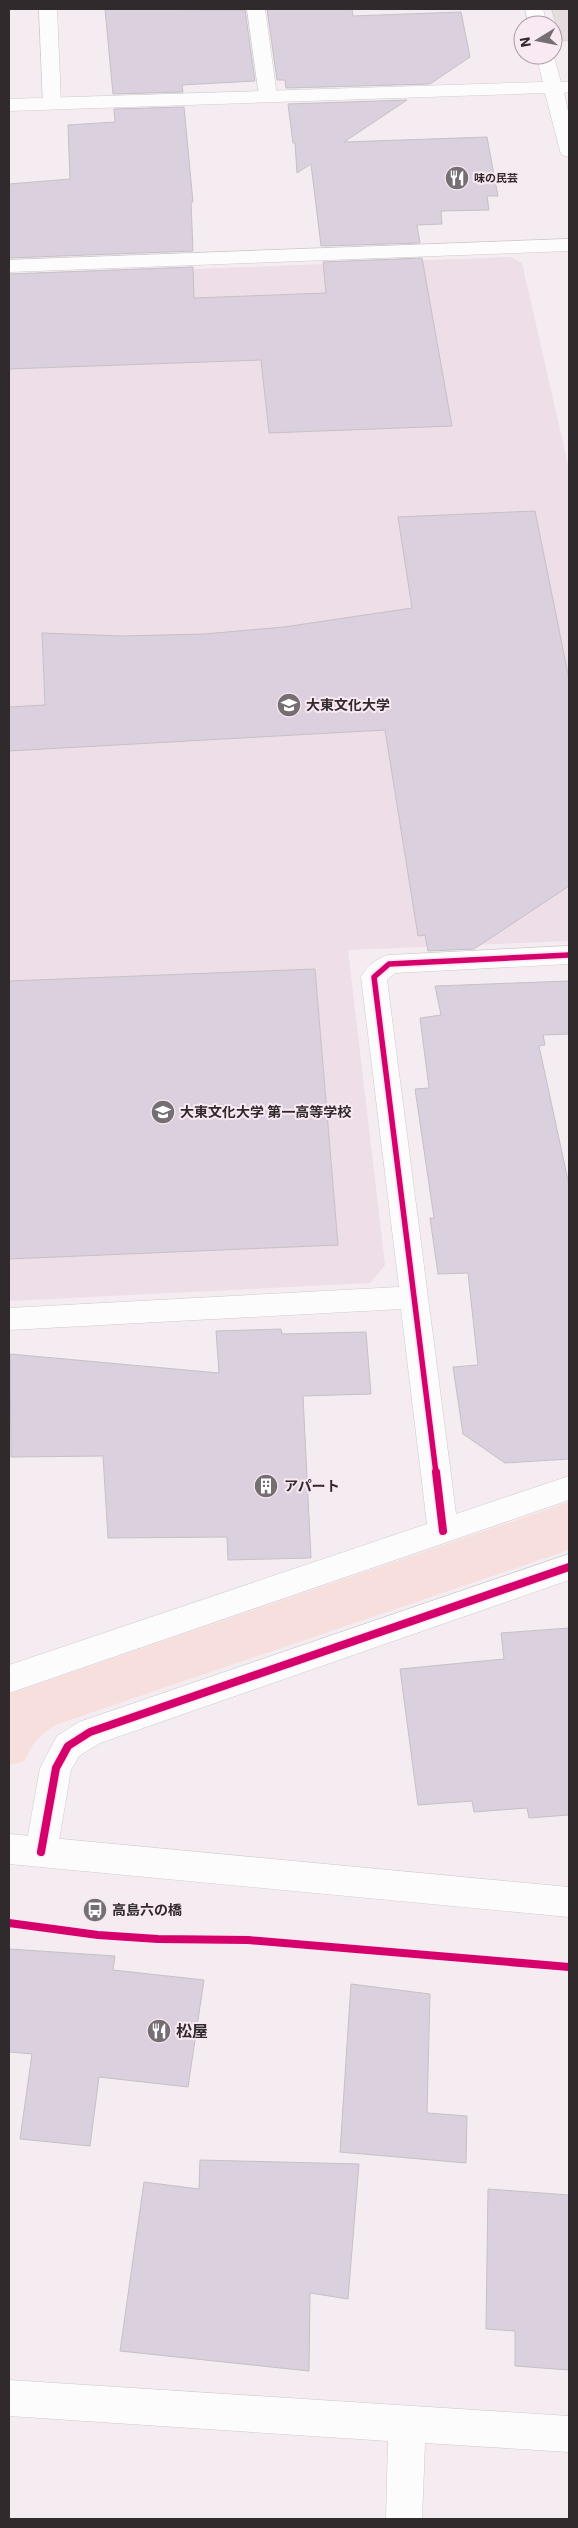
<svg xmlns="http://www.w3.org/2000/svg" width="578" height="2528" viewBox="0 0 578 2528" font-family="'IBM Plex Sans','Noto Sans JP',sans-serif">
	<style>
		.built { fill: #eedee8 }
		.green { fill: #f7dfdd }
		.building { fill: #dbd0dd; stroke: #c6c1c6 }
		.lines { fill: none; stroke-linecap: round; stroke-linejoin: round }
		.street-casing { stroke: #cec9cc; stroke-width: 1 }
		.secondary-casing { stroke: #cec9cc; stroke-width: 1 }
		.highway-casing { stroke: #cec9cc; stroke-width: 1 }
		.path { stroke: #d1ced1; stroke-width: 4; stroke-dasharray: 6 3; stroke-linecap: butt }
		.street { fill: #fdfcfd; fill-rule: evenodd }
		.secondary { fill: #fdfcfd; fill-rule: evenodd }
		.highway { fill: #e6dbdd; fill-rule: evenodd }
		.cycleway-far1-casing { stroke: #f8e9f2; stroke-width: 9 }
		.cycleway-casing { stroke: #f8e9f2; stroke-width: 11 }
		.cycleway-far1 { stroke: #d6006c; stroke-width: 5.5 }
		.cycleway { stroke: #d6006c; stroke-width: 8 }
		.labels { text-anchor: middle; stroke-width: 4; stroke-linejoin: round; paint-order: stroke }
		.far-poi-label { font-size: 11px; font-weight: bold; fill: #302a2d; stroke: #f8e9f2; text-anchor: start }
		.poi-label { font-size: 14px; font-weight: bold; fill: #302a2d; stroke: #f8e9f2; text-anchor: start }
		.near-poi-label { font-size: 16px; font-weight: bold; fill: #302a2d; stroke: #f8e9f2; text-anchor: start }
	</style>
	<rect width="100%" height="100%" fill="#f4ecf1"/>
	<path class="built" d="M511,257L522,263L569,469V941L348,950L385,1265L370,1283L9,1301V276Z"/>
	<path class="green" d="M569,1502V1550L58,1724C41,1733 32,1743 25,1761L9,1765V1694Z"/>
	<path class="building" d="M105,9L245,10L255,81L182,85L183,92L113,94Z
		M267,9H352L353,16L461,12L470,57L430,84L286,88L285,80H277Z
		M407,100L344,142L487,137L498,196H487L489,210L441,211L442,224L417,225L420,243L321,246L311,164L297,173L295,143H293L288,104Z
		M184,107L193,202H191L193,251L9,258V184L70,179L68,125L115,122L114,109Z
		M422,258L452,426L269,433L261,360L9,369V274L193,267L194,298L326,293L323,262Z
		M535,511L569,679V886L474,949L428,951L425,935L418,936L385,730L9,751V707L45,705L42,633L122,636L204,634L284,627L412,608L398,517Z
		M315,969L338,1245L9,1259V981Z
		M569,981V1034L543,1035L545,1045L539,1046L569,1185V1459L505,1463L463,1434L453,1367L478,1365L468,1273L438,1274L430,1218H434L415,1089L429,1088L420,1018L441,1015L435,986Z
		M281,1329L282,1334L366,1332L371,1394L303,1396L311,1558L228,1560L227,1537L108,1538L103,1456L11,1457L10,1354L219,1373L216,1331Z
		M569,1628V1815L529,1818L527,1808L474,1812L472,1801L418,1805L400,1669L504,1659L501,1633Z
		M9,1949L115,1956L113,1970L204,1980L188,2087L99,2077L90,2146L20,2139L32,2054L9,2052Z
		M351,1984L430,1994L427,2113L467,2116L466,2163L340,2152Z
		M200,2160L359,2164L348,2299L310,2293L309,2371L120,2351L144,2182L199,2189Z
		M488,2189L569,2195V2370L515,2366V2331L486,2329Z"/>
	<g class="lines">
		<g class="street-casing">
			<path id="street" d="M39,9H57L61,104L59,108H45L43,104Z
				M247,9H265L277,96L275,100H261L259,96Z
				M569,239V251L9,272V260Z
				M569,946V964L395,973L387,980L456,1514L569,1476V1500L9,1693V1665L427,1524L401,1309L9,1330V1308L399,1287L361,977C367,966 377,958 389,955Z
				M569,1554V1580L100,1743L79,1756L71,1770L57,1852L52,1863L41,1867L30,1863L25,1852L40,1768L57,1736L79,1722Z
				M9,2380L569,2416V2452L425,2443L422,2519H386L388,2441L9,2416Z"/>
		</g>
		<g class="secondary-casing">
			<path id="secondary" d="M525,9H543L547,25H529Z
				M553,53L561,82H569V92L564,93L569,115V157L562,155L560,151L545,93L9,111V99L543,82L536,55Z
				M9,1834L569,1887V1917L9,1864Z"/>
		</g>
		<g class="highway-casing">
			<path id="highway" d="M552,9H569V41L563,40L560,36Z"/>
		</g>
		<path class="path" d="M9,1923L98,1935L158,1939L248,1940L569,1967"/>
		<use href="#street" class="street"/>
		<use href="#secondary" class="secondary"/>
		<use href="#highway" class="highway"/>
		<g class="cycleway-far1-casing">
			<path id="cycleway-far1" d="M436,1473L374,977L389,964L569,955"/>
		</g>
		<g class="cycleway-casing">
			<path id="cycleway" d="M436,1472L443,1531
				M41,1852L56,1768L68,1746L90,1732L569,1567
				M9,1923L98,1935L158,1939L248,1940L569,1967"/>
		</g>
		<use href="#cycleway-far1" class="cycleway-far1"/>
		<use href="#cycleway" class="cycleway"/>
	</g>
	<defs>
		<g id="restaurant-disc" transform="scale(1.25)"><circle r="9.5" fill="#756e72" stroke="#f8e9f2"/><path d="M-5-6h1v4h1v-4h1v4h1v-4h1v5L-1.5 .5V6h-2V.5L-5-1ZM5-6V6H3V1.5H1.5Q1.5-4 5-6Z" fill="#fff"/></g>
		<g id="university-disc" transform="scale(1.25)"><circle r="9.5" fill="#756e72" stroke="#f8e9f2"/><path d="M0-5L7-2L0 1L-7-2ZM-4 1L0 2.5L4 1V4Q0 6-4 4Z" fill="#fff"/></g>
		<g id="school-disc" transform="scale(1.25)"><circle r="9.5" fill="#756e72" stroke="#f8e9f2"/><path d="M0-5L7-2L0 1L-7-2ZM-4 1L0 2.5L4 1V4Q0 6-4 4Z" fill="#fff"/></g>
		<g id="building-disc" transform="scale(1.25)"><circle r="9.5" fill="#756e72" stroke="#f8e9f2"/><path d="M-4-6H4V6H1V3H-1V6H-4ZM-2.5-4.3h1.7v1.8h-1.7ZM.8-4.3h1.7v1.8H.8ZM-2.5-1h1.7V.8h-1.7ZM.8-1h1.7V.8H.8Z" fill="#fff"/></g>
		<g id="bus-disc" transform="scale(1.25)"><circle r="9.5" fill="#756e72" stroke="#f8e9f2"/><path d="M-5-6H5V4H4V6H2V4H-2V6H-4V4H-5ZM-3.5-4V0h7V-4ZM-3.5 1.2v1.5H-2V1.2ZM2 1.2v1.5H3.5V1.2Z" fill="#fff"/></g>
	</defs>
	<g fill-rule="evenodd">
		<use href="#restaurant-disc" x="457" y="178"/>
		<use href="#university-disc" x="289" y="705"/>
		<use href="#school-disc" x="163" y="1112"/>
		<use href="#building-disc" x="266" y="1486"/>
		<use href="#bus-disc" x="95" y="1910"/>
		<use href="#restaurant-disc" x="159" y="2031"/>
	</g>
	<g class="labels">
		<g class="far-poi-label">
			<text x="474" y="182">味の民芸</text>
		</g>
		<g class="poi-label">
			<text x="306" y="710">大東文化大学</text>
			<text x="180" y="1117">大東文化大学 第一高等学校</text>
			<text x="284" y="1491">アパート</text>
			<text x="112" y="1915">高島六の橋</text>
		</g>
		<g class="near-poi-label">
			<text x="176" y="2037">松屋</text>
		</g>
	</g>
	<rect width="578" height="2528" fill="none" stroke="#302a2d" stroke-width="20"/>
	<g transform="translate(538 40) rotate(260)"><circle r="24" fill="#f8e9f2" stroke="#a89da3"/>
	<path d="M0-4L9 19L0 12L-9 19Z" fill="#756e72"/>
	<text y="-8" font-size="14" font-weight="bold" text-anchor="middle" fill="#302a2d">N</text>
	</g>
</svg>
